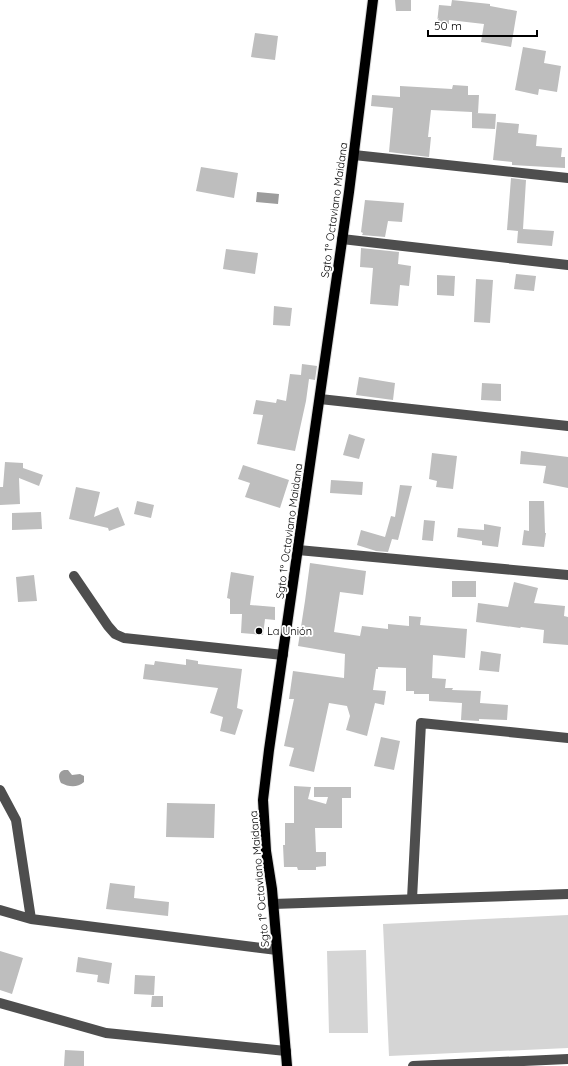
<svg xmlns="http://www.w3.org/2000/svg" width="568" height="1066" viewBox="0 0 568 1066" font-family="Quicksand,sans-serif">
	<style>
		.pitch { fill: #d5d5d5 }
		.water { fill: #9c9c9c }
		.building { fill: #bebebe }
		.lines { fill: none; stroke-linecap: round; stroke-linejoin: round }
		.major-casing { stroke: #dbdbdb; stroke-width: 12 }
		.minor { stroke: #4e4e4e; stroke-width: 10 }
		.major { stroke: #000; stroke-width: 10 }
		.poi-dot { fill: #000; stroke: #fff; stroke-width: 1.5 }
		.labels { text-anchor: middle; stroke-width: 4; stroke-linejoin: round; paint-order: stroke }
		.street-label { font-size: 11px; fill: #000; stroke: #fff }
		.poi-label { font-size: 11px; fill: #000; stroke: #fff; text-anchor: start }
	</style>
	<rect width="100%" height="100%" fill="#fff"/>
	<path class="pitch" d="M568,915V1048L389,1056L383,924Z
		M366,950L368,1033H329L327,951Z"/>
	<path class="water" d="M257,192L279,194L278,204L256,202Z
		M64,770H68L72,775L80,774L84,776V782C77,788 69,787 61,783C58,777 58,772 64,770Z"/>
	<path class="building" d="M395,0H411V11H396Z
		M452,0L490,4V6L517,11L511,47L481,42L484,24L449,20V24L437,23L439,5L451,6Z
		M255,33L278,36L275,60L251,57Z
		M523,47L546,51L544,63L561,66L557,92L539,89L538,95L515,90Z
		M453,85L468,86V95H479L478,113H475L496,114L495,129L472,128V112L431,110L428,137H431L429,157L389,152L393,108L371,106L372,95L400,97V86L452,89Z
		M497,122L519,124L518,133L537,135L536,146L562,148L561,157H565V168L512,165V162L493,160Z
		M201,167L238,173L234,198L196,191Z
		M511,178L526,180L523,229L554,231L552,246L517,243L518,231L507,230Z
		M365,200L404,203L402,222L388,221L385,237L362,235L363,233L361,232Z
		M361,248L399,252L398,264L411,266L409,286L400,285L398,306L370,304L373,268L360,267Z
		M226,249L258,253L255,274L223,269Z
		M516,274L536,276L534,291L514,289Z
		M437,275L455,276L454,296L437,295Z
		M476,279L493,280L490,323L474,322Z
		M274,306L292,308L290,326L273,325Z
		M302,364L317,366L315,380L309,379L306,401L295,451L257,444L263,415L253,414L256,400L276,403L277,399L286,401L290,374L301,375Z
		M359,377L395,383L393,400L356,395Z
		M482,383L501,384V401L481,400Z
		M349,434L365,439L359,459L343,455Z
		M521,451L568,457V488L543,483L546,466L520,464Z
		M432,453L457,456L453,489L436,487L437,481L429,479Z
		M5,462L23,463V468L43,475L39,486L19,478L20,504L0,505V487H3Z
		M243,465L289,480L280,508L245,497L250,483L238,479Z
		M331,480L363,482L362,495L330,493Z
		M400,485L412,486L398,540L392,539L388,552L376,551L357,545L361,530L385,537L391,516L395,517Z
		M76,487L100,492L94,517L118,507L125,525L109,531L108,528L69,519Z
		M137,501L154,505L151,518L134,514Z
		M529,501H544L545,533H546L544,547L522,545L524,530L529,531Z
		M41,512L42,529L12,530V513Z
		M424,520L435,521L433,541L422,540Z
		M484,524L501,527L498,547L482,545V541L457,537L458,528L484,530Z
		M310,563L366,571L363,595L340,592L334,632L360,636L362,626L388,629V624L409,626V616L421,617L420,625L467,629L465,658L433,655L432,678L446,679L445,688H453L452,690L481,691L480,703L508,705L507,720L479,719V721L461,720L462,703L429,701V694H414V691H406V668L378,667V669H376L373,690L386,691L384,705L375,703L367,736L346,730L350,716L347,706L329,703L314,772L289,766L294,748L284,746L294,699H289L293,671L344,678L345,654L298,646L305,601Z
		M231,572L254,576L250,605L275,607V620L265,619L263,635L241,633L242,614H230V599L227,598Z
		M34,575L37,601L18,602L16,577Z
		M452,581H476V597H452Z
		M514,582L538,588L534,603L565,606L564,616L568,617V645L543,643L544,630L521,627L520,628L476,622L478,603L508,607Z
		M481,651L501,654L499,672L479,670Z
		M186,659L198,661V664L242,669L237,708L243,710L235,735L220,731L223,717L210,713L218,688L143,679L145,664L154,665L155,661L186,665Z
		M381,737L400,741L394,770L374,766Z
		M294,786L311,787L308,799L326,804L328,797H314V787H351V798H342V828H315L316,852H326V866L316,867V870H298L297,867H284L283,845H285V823H294Z
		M167,803L215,804L214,838L166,837Z
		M110,883L135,886L134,898L169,902L168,916L106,909Z
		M0,951L23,958L12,994L0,990Z
		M78,957L112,963L109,984L97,982L98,975L76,972Z
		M135,975L155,976L154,995L134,994Z
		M152,996H163V1007H151Z
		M65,1050L84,1051V1066H64Z"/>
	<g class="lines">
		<g class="major-casing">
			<path id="major" d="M287,1066L272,889L266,851L263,800L269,750L349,192L373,0"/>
		</g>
		<path class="minor" d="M354,155L568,178
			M342,239L568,265
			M320,399L568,426
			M298,550L568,575
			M74,576L108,626L115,634L124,638L283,655
			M0,790L16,820L31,919
			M412,899L421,723L568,738
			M273,904L568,894
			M0,910L31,919L277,950
			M0,1003L106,1033L286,1051
			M413,1066L568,1059"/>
		<use href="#major" class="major"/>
	</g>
	<circle class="poi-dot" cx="259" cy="631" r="4"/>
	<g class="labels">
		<g class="street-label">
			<text transform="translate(334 210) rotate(-82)" y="4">Sgto 1° Octaviano Maidana</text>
			<text transform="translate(289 531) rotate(-82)" y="4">Sgto 1° Octaviano Maidana</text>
			<text transform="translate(259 879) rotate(-95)" y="4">Sgto 1° Octaviano Maidana</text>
		</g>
		<g class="poi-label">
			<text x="267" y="635">La Unión</text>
		</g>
	</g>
	<path d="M428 30v6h109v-6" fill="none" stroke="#000000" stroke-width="2"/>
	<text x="434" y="30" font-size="12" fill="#000000" stroke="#ffffff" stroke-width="3" paint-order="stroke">50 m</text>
</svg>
